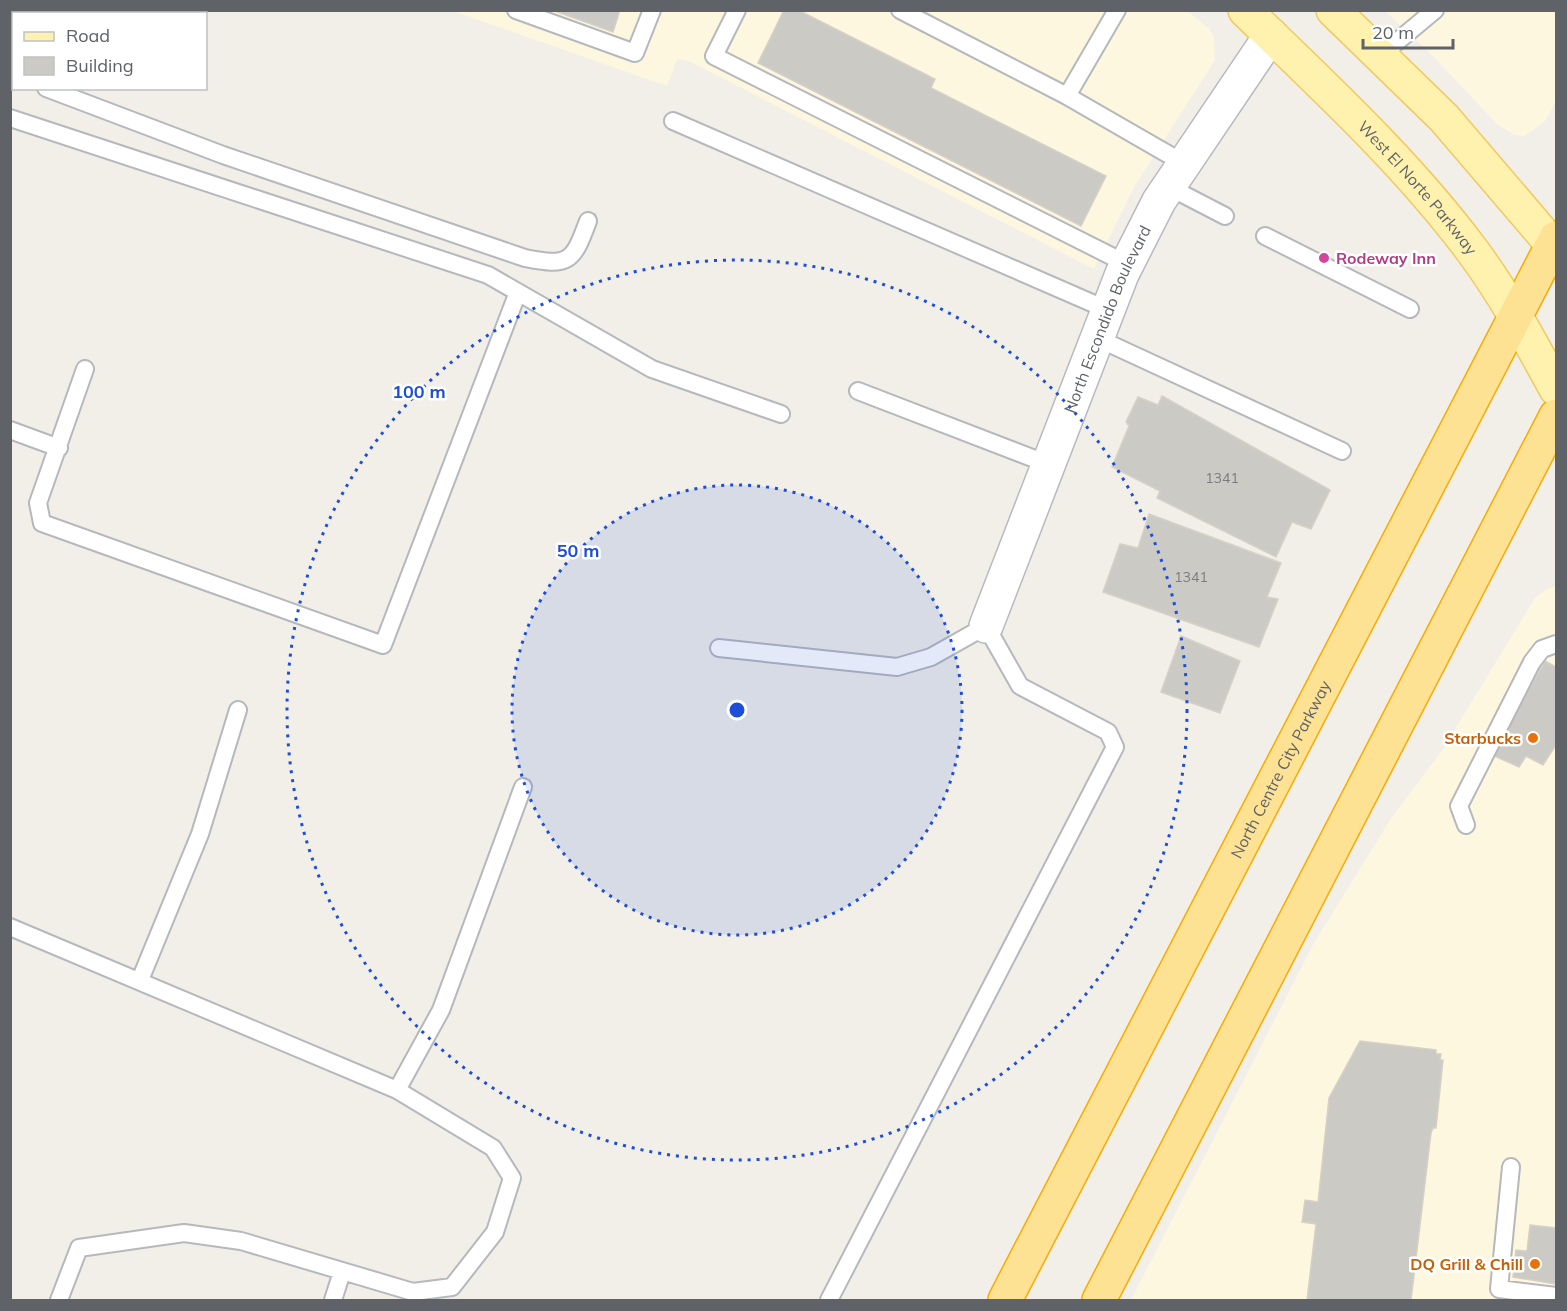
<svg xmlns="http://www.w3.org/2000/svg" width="1567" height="1311" viewBox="0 0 1567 1311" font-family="Mulish,sans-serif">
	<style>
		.commercial { fill: #fef7e0 }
		.building { fill: #cccac5; stroke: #d6d1c6; stroke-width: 1.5 }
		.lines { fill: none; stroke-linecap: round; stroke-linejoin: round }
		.lane-casing { stroke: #b5b8bc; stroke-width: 20 }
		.secondary-casing { stroke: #b6babf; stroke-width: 36 }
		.primary-casing { stroke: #f2c960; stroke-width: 36 }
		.highway-casing { stroke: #f9ab00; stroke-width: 36 }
		.lane { stroke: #fff; stroke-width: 16 }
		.secondary { stroke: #fff; stroke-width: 33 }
		.primary { stroke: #fff2af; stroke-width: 33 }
		.highway { stroke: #fde293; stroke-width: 33 }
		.ring { fill: none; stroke: #1d4ed8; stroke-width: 3; stroke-dasharray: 3 6 }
		.hotel-dot { fill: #d1479c; stroke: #fff; stroke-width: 2 }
		.food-dot { fill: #e8710a; stroke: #fff; stroke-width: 2 }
		.labels { text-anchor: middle; stroke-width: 5; stroke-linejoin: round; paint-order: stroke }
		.number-label { font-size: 14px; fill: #7a7d7f }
		.street-label { font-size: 16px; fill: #5f6368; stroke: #fff }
		.hotel-label { font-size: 16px; font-weight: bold; fill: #b23c85; stroke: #fff; text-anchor: start }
		.food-label { font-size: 16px; font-weight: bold; fill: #c56008; stroke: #fff; text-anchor: end }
		.centre { fill: #1d4ed8; stroke: #fff; stroke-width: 3 }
		.ring-label { font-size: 18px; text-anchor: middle; font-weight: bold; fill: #1d4ed8; stroke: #fff; stroke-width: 5; stroke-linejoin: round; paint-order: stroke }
	</style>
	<rect width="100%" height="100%" fill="#f1efe8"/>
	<path class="commercial" d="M1186,10L1210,29L1214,38L1215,60L1134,187L1094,269L689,61L677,59L667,86L453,11Z
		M1385,11H1556V100L1545,121L1525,136L1514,135L1496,123L1430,53Z
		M1556,587V1300H1131L1314,943L1392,817L1441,752L1535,598L1548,588Z"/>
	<path class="building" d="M552,10H620L613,32Z
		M784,10H798L935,79L931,88L1106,176L1081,226L758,63Z
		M1162,396L1330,490L1311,529L1292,522L1276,557L1157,498L1160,491L1112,467L1129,426L1126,422L1138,397L1158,405Z
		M1149,514L1281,563L1267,597L1278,599L1259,647L1103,592L1120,544L1138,548Z
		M1181,636L1240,661L1220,713L1161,692Z
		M1545,661L1556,667V745L1543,765L1526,756L1519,767L1492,755Z
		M1360,1041L1436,1050V1054H1441L1440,1060H1443L1436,1128H1433L1431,1133L1411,1300H1307L1316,1224L1302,1222L1305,1200L1318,1202L1329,1098Z
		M1530,1225L1556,1228V1284L1513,1277L1516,1250L1527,1251Z"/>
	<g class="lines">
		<g class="lane-casing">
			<path id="lane" d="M516,10L635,53L652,10
				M737,10L714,56L1127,264
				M900,10L1067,96L1185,164
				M1381,55L1435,10
				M10,75L14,76
				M46,88L223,155L525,258C569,267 573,262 588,221
				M1067,96L1117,10
				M10,118L488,275L652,369L781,414
				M673,121L1108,310
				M1169,187L1225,216
				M1265,236L1410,309
				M1097,338L1342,451
				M85,369L38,503L42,523L383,645L518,292
				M858,391L1048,464
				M10,430L59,448
				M719,648L897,667L931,657L986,626L1020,686L1108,732L1115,747L829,1300
				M1466,825L1459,806L1532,662L1542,649L1556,644
				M10,927L397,1090L493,1148L512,1178L495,1232L452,1287L413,1292L241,1241L184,1233L79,1248L59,1300
				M140,980L200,834L238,710
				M397,1090L441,1010L523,787
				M1511,1167L1499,1289L1556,1296
				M333,1300L342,1272"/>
		</g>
		<g class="secondary-casing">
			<g id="secondary">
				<path id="s1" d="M986,626L1122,274L1159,201L1271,35"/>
			</g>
		</g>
		<g class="primary-casing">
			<g id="primary">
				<path id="s2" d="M1245,10C1324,87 1405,161 1471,249C1504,293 1530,341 1556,389"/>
				<path d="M1333,10L1444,118L1556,249"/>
			</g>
		</g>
		<g class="highway-casing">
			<g id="highway">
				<path id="s3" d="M1005,1300L1556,238"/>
				<path d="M1099,1300L1556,416"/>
			</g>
		</g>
		<use href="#lane" class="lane"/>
		<use href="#secondary" class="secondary"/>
		<use href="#primary" class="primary"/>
		<use href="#highway" class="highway"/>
	</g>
	<circle cx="737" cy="710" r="225" fill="#1d4ed8" fill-opacity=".12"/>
	<g class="ring">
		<circle cx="737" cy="710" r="225"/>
		<circle cx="737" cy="710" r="450"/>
	</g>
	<circle class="hotel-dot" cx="1324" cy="258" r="6"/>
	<g class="food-dot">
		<circle cx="1533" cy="738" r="6"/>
		<circle cx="1535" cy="1264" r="6"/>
	</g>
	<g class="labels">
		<g class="number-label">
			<text x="1222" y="483">1341</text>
			<text x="1191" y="582">1341</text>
		</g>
		<g class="street-label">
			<text dy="6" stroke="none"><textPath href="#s2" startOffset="248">West El Norte Parkway</textPath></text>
			<text dy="6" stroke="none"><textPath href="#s1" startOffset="330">North Escondido Boulevard</textPath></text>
			<text dy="6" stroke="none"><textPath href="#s3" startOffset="598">North Centre City Parkway</textPath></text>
		</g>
		<g class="hotel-label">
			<text x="1336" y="264">Rodeway Inn</text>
		</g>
		<g class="food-label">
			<text x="1521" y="744">Starbucks</text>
			<text x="1523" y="1270">DQ Grill &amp; Chill</text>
		</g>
	</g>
	<circle cx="737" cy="710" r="9" class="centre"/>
	<g class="ring-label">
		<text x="419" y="398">100 m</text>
		<text x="578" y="557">50 m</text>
	</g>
	<rect width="1567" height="1311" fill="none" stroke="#5f6368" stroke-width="24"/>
	<rect x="12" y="12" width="195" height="78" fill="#ffffff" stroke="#bfc1c3" stroke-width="1.5"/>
	<rect x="24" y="32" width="30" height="9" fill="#fff2af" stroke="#bfc1c3" stroke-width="1.5"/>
	<text x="66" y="42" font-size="18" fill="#5f6368">Road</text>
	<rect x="24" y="57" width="30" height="18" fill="#cccac5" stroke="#bfc1c3" stroke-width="1.5"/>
	<text x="66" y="72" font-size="18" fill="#5f6368">Building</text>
	<path d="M1363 39v9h90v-9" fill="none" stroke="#5f6368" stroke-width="3"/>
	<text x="1372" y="39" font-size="18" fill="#5f6368" stroke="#ffffff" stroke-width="4.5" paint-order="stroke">20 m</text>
</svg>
